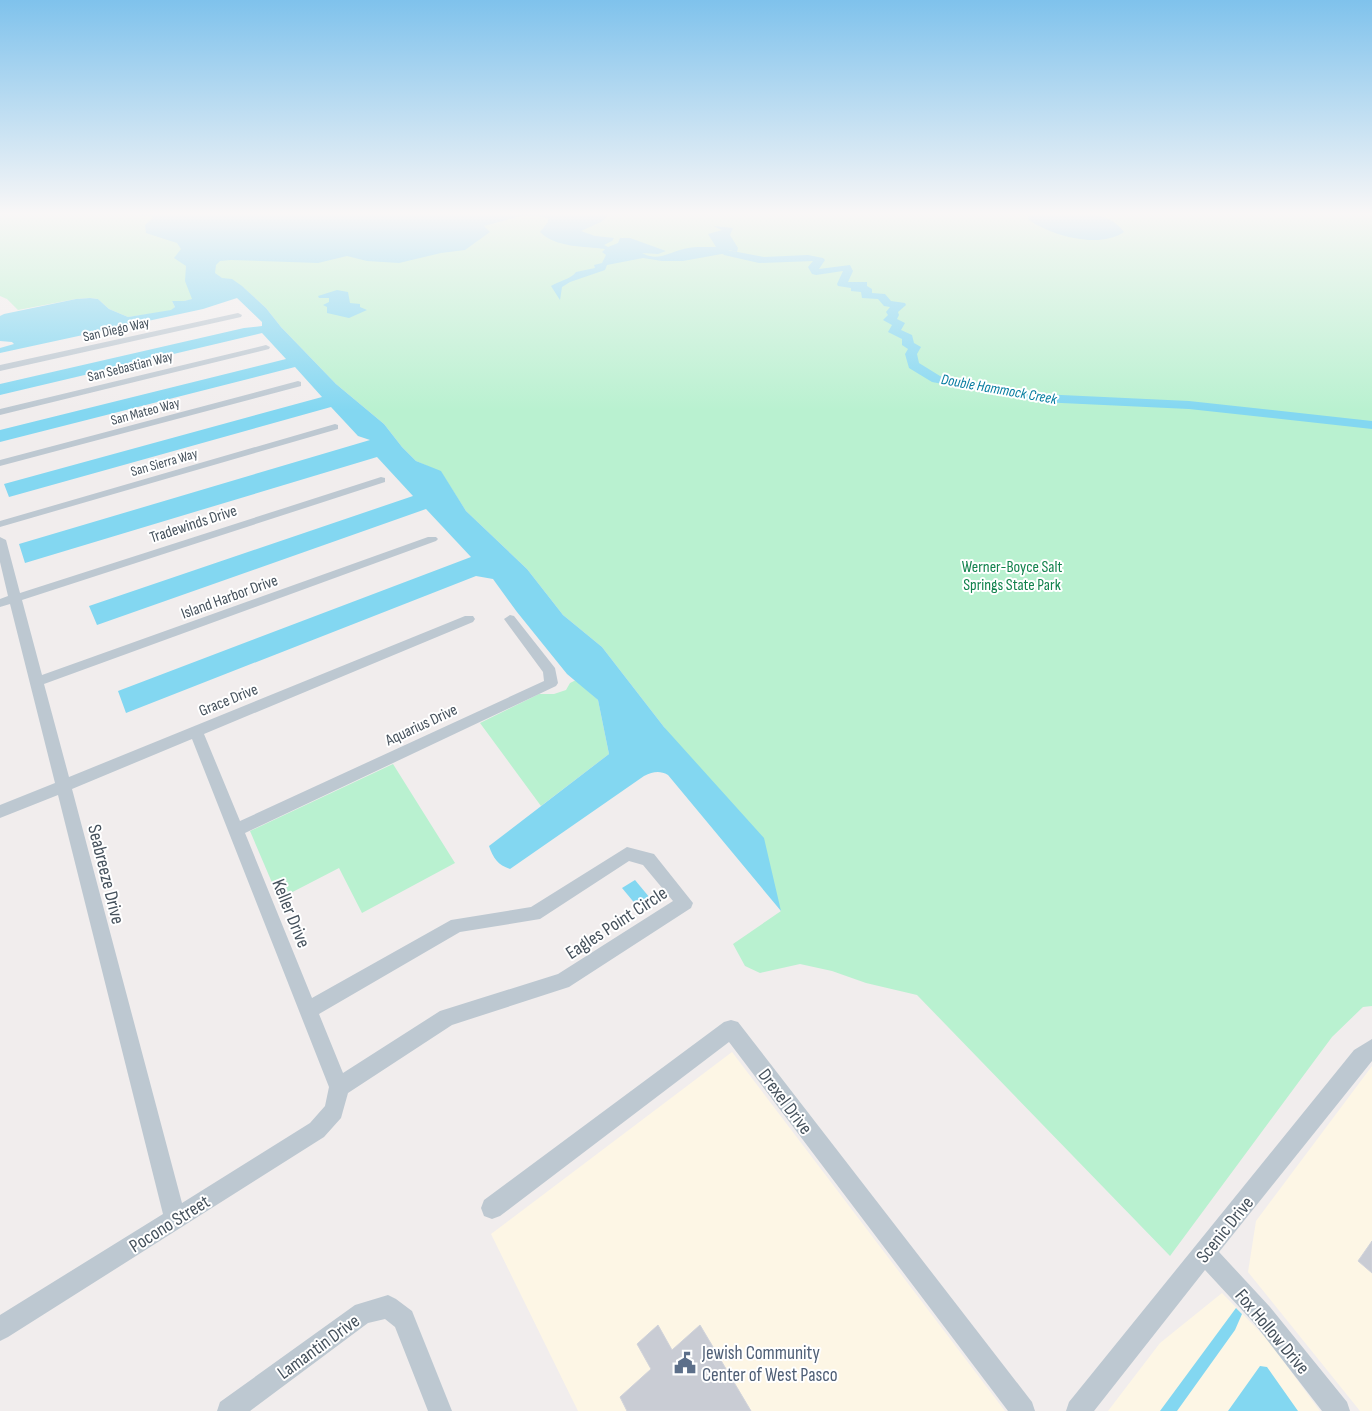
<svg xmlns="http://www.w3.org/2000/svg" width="1372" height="1411" viewBox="0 0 1372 1411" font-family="'Sofia Sans Condensed',sans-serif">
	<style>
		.commercial { fill: #fdf6e5 }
		.green { fill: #b9f1d0 }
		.water { fill: #83d7f1 }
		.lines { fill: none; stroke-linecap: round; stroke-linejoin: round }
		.river { fill: #83d7f1; fill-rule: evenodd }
		.building { fill: #c9ccd4; stroke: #d1d3da }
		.minor { fill: #bdc8d1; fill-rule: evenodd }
		.labels { text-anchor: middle; stroke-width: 4; stroke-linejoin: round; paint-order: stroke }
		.far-street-label { font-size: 14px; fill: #45515c; stroke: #fff }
		.far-water-label { font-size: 15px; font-style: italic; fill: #057ca0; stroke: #fff }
		.street-label { font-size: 16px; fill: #45515c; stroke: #fff }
		.park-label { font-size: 16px; fill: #11824c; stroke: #fff }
		.near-street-label { font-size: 19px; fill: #45515c; stroke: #fff }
		.near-service-label { font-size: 19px; fill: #4e5e75; stroke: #fff; text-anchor: start }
	</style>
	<rect width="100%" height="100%" fill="#f1eded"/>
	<path class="commercial" d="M732,1052L1005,1411H578L491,1234Z
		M1372,1066V1411H1360L1248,1272L1256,1221Z
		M1222,1293L1267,1339L1320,1411H1108L1160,1343Z"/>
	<path class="green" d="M0,213H1372V1006L1363,1007L1332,1037L1170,1256L917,995L866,983L832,971L800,964L760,973L745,966L733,944L781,911L664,727L602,647L563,615L527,569L466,511L441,472L416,461L402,447L384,424L336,384L281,327L266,308L244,288L184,301H172L175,307L171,311L128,317L109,309L98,299L90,298L76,299L18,310L7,299L0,296Z
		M576,680L598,700L609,754L541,806L480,723L539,694H554L566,690L570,683Z
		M393,764L455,863L362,913L339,868L279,899L250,831Z"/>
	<path class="water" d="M123,213H428L433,215L432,213H613L608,215L601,222L581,231L595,236L614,238L612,241L604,245L608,247L618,243L620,238H630L666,251L658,254L642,253C656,261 667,254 680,250C691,246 704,247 716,247L708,234L722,230L713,226L733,228L730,235L738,248L737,252L729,250L727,253L683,261H662L643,258L607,265L605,270L570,282L562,287L560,300L551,286C559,281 571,279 576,272L595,268L594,265L602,263L606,255L602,252L605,249C584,246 556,248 540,232L548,222V218L530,215L521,216L484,226L490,232L465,250L441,253L399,263L367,261L347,256L318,263L231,260L220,261L216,265L215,273L222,278L232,279L242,286L266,308L281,327L336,384L384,424L402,447L416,461L441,471L466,511L527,569L563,615L602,647L664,727L764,838L781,911L668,775C659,770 653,772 644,776L510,869C498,865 493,858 489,846L609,754L598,700L567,674L517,612L493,579L476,576L126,713L118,691L471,557L426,509L97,625L89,606L413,496L377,457L25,563L19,544L370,440L358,436L331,407L9,497L4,484L322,397L295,367L0,442V430L286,359L262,333L0,395V384L244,328L262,326V322L237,298L203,309L0,353V348L14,344L12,342L0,341V316L4,314L76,299L90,298L98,299L109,309L128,317L171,310L175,307L172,301H184L192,299L185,281L186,266L174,258L181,249L177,243L146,233L145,225L153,218L151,216Z
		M1037,213C1064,213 1106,206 1124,232C1099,249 1052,236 1029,220L1028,217Z
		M337,290L348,292L350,303L360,304V307L367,310L349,318L327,313V307L323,305L329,302V298H319L318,296Z
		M635,880L650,898L637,906L622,888Z
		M1236,1308L1242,1314L1235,1330L1177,1411H1160Z
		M1260,1366L1267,1367L1298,1411H1228Z"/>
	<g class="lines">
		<path class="river" d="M727,250L764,257L808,255L823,258L825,260L819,269L850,265L853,271L848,282H867V286L872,289V293L885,294L891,301L905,303L906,305L898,312L899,315L897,319L905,323L901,330L912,335L914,343L921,347L917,354L919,363L940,376L1040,394L1189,401L1372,421V429L1189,409L1040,402L932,382L909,368L905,354L908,349L902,345V339L888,332L892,325L883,320L888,315L886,312L890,307L884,306L878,299L862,298L861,292L851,291V288L838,286L837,284L843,271L816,275L812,274L808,267L813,261L759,263L724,255L722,253Z"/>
	</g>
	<path class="building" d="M1372,1241V1273L1358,1261Z
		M658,1325L672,1350L700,1325L751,1411H627L620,1397L651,1369L637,1344Z"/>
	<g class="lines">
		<path class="minor" d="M238,313L242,315L241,317L0,371V365Z
			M266,345L270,347L269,349L0,415V409Z
			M298,381L301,382V386L0,466V460Z
			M335,424L338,425V429L0,527V521Z
			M381,477L385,478V482L22,600L42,675L428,537H436L438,539L436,541L44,684L69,777L465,616H473L475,619L473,622L204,734L240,821L544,681L543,672L504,619L510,615L514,616L555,668L558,683L556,686L245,833L312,998L451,920L531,907L627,847L654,854L693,903L691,908L569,987L452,1025L348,1093L341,1118L324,1137L8,1337L0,1341V1315L163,1214L58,795L0,818V805L55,783L10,604L0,607V599L8,596L0,562V537L6,540L20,593ZM192,739L329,1087L325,1106L310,1123L182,1203L72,789ZM629,861L643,865L673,901L558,974L440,1011L343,1073L319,1014L460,932L540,919Z
			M731,1020L738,1022L1032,1402L1035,1411H1008L729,1042L500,1216L492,1219L484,1216L481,1208L484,1200L724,1022Z
			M1372,1039V1061L1219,1252L1270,1307L1347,1402L1350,1411H1322L1254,1323L1205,1270L1094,1411H1066L1069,1402L1354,1050Z
			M388,1295L396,1299L412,1311L452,1411H428L395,1327L385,1319L368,1323L250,1411H217L220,1402L355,1305Z"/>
	</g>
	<linearGradient id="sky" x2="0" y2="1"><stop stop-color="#7fc2ec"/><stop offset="0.52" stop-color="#f9f7f7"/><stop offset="1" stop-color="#f9f7f7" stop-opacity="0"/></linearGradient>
	<rect width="1372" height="411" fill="url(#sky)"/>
	<defs>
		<g id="civic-bare" transform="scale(1.725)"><path d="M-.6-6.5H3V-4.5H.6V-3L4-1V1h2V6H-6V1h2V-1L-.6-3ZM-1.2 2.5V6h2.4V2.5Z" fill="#5c6f8a" stroke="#fff" stroke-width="2.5" paint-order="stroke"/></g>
	</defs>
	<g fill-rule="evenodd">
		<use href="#civic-bare" x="685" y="1363"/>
	</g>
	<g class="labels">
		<g class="far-street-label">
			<text transform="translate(116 329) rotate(-13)" y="5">San Diego Way</text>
			<text transform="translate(130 366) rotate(-14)" y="5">San Sebastian Way</text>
			<text transform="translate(145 411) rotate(-15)" y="5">San Mateo Way</text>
			<text transform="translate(164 462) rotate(-16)" y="5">San Sierra Way</text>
		</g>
		<g class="far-water-label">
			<text transform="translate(999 389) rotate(10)" y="5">Double Hammock Creek</text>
		</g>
		<g class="street-label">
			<text transform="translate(193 523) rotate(-18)" y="6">Tradewinds Drive</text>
			<text transform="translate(229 596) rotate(-20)" y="6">Island Harbor Drive</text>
			<text transform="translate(228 699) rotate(-22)" y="6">Grace Drive</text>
			<text transform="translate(421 724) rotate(-25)" y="6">Aquarius Drive</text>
		</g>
		<g class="park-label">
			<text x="1012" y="572">Werner-Boyce Salt<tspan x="1012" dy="18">Springs State Park</tspan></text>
		</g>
		<g class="near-street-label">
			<text transform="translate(107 874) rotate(76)" y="7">Seabreeze Drive</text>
			<text transform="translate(292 913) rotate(68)" y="7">Keller Drive</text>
			<text transform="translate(616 922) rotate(-33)" y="7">Eagles Point Circle</text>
			<text transform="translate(786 1101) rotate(53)" y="7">Drexel Drive</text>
			<text transform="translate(169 1223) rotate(-32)" y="7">Pocono Street</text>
			<text transform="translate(1224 1229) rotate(-51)" y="7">Scenic Drive</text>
			<text transform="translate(1273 1331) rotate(50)" y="7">Fox Hollow Drive</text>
			<text transform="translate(318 1346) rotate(-36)" y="7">Lamantin Drive</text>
		</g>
		<g class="near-service-label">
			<text x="702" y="1359">Jewish Community<tspan x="702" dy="22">Center of West Pasco</tspan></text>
		</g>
	</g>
</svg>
